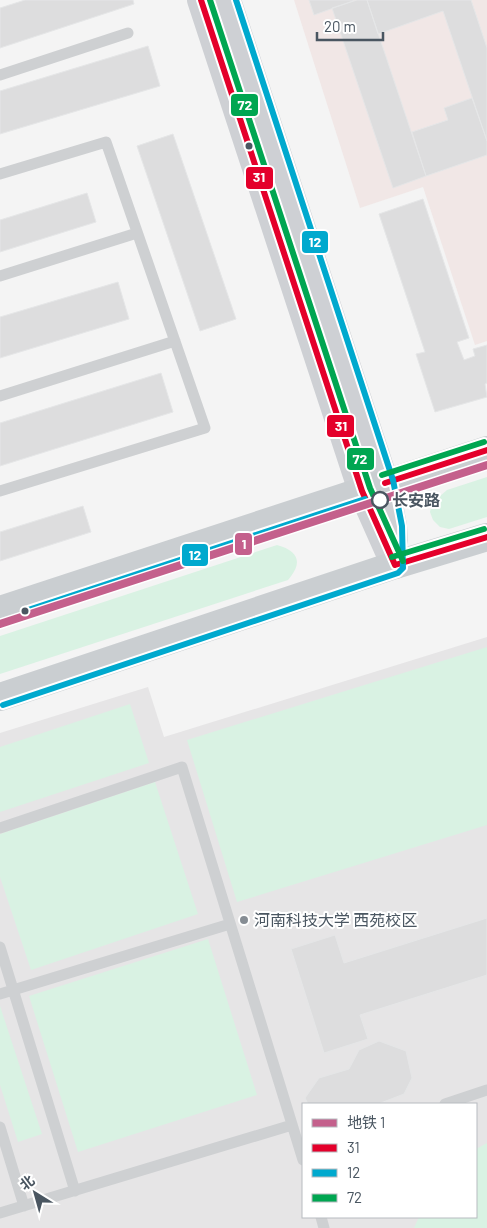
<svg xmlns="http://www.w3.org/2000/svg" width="487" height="1228" viewBox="0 0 487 1228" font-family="Barlow,'Noto Sans SC',sans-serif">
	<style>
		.education { fill: #e6e5e6; fill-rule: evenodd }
		.medical { fill: #f1e7e6 }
		.green { fill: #d9f2e3 }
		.building { fill: #ddddde; stroke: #e5e6e7 }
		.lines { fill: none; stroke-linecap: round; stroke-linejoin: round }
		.service { stroke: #ced0d2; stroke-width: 11 }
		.secondary { stroke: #ced0d4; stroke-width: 28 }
		.primary { stroke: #caced1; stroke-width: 28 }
		.bus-1-casing { stroke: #fff; stroke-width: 10 }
		.bus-2-casing { stroke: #fff; stroke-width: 10 }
		.bus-3-casing { stroke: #fff; stroke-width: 10 }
		.bus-1 { stroke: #e4002b; stroke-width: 6 }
		.bus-2 { stroke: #00a9ce; stroke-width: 6 }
		.bus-3 { stroke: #00a651; stroke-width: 6 }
		.metro-1-casing { stroke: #fff; stroke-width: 11 }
		.metro-1 { stroke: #c4608c; stroke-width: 8 }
		.bus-dot { fill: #4a5661; stroke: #fff; stroke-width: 2 }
		.stop-dot { fill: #fff; stroke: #4a5661; stroke-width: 2.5 }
		.poi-dot { fill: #868d94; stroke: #fff; stroke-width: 2 }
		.labels { text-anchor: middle; stroke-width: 4; stroke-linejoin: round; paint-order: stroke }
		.stop-label { font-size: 16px; font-weight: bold; fill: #4a5661; stroke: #fff; text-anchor: start }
		.poi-label { font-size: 16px; fill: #4a5661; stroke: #fff; text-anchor: start }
		.line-badge { stroke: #fff; stroke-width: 2 }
		.badge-label { font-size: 14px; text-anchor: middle; font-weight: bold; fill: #fff }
	</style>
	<rect width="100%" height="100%" fill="#f4f4f4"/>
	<path class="education" d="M487,637V1228H0V733L148,687L164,737ZM303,1104H476V1217H303Z"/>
	<path class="medical" d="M294,0H487V341L475,345L423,187L360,208Z"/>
	<path class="green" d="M487,477V517L449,529L440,527L433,520L430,512L432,503L447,490Z
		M277,545C299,551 303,563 288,580L0,674V636Z
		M487,647V825L237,902L187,740Z
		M130,704L149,763L0,812V747Z
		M155,782L198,914L31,970L0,877V834Z
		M208,939L257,1095L78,1152L29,996Z
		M0,1006L42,1134L18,1142L0,1085Z
		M487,1143V1228H414L419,1217H476V1149Z"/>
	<path class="building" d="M25,0H133L134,4L0,48V8Z
		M309,0H353V1L314,15Z
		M357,0H367L426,176L393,188L332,8Z
		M367,0H471L487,48V141L443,11L378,34Z
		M148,46L160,86L0,134V91Z
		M472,98L487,141V155L426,176L412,132L448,120L444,108Z
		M173,134L236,319L200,331L137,146Z
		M87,193L96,222L0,252V220Z
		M423,199L469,338L457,342L464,360L475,356L473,349L487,345V383L485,384L487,397L435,412L416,354L425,352L379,214Z
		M118,282L129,319L0,358V317Z
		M161,373L173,412L0,466V423Z
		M83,506L91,532L0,561V532Z
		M487,918V975L360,1015L368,1039L324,1053L291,949L335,935L344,963Z
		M379,1041L406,1051L412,1078L404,1094L378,1104H308L305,1098L319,1078L349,1069L359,1050Z"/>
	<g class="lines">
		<path class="service" d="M0,75L128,33
			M0,174L106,142L205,428L0,491
			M0,276L137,233
			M0,396L175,341
			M0,828L182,767L303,1160
			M0,947L75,1191
			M0,994L230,924
			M445,1104L487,1090
			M0,1127L24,1206
			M0,1213L292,1125
			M321,1217L324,1228"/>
		<path class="secondary" d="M201,0L362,491L395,565
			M227,0L385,483L393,526L394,540"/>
		<path class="primary" d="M0,610L487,450
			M0,697L395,565L487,537"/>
		<g class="bus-1-casing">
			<path id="bus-1" d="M201,0L362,491L395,565
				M385,483L487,450
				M395,565L487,537"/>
		</g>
		<g class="bus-2-casing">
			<path id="bus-2" d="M25,611L365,499
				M3,705L398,573L403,568L402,526L393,480L236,0"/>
		</g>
		<g class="bus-3-casing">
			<path id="bus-3" d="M210,0L370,488L403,561
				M382,475L484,442
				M392,557L484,529"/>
		</g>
		<use href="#bus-1" class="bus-1"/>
		<use href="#bus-2" class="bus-2"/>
		<use href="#bus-3" class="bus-3"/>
		<g class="metro-1-casing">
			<path id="metro-1" d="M0,624L487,465"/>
		</g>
		<use href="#metro-1" class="metro-1"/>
	</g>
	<g class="bus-dot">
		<circle cx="249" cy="146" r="4.5"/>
		<circle cx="25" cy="611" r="4.5"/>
	</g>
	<circle class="stop-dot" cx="380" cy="500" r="8"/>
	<circle class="poi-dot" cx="244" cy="920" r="5"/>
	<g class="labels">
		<g class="stop-label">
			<text x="392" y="506">长安路</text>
		</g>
		<g class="poi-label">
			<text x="254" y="926">河南科技大学 西苑校区</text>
		</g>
	</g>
	<g class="line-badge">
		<rect x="230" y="93" width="29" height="24" rx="5" fill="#00a651"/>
		<rect x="245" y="166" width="29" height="24" rx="5" fill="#e4002b"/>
		<rect x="301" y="230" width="28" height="24" rx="5" fill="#00a9ce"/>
		<rect x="326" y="414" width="29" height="24" rx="5" fill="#e4002b"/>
		<rect x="346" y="447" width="29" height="24" rx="5" fill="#00a651"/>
		<rect x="234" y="532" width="19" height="24" rx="5" fill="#c4608c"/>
		<rect x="181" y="543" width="28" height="24" rx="5" fill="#00a9ce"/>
	</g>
	<g class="badge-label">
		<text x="245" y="110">72</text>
		<text x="259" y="182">31</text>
		<text x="315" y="247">12</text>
		<text x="341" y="431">31</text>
		<text x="360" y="464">72</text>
		<text x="244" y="549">1</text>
		<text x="195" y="560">12</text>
	</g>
	<rect x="302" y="1103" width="175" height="115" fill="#ffffff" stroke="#b7bbc0"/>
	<rect x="312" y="1119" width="25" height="8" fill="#c4608c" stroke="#b7bbc0"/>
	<text x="347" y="1128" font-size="15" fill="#4a5661">地铁 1</text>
	<rect x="312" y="1144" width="25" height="8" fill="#e4002b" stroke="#b7bbc0"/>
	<text x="347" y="1153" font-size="15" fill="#4a5661">31</text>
	<rect x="312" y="1169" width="25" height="8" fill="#00a9ce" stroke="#b7bbc0"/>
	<text x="347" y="1178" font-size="15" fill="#4a5661">12</text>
	<rect x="312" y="1194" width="25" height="8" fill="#00a651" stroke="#b7bbc0"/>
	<text x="347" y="1203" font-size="15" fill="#4a5661">72</text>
	<g transform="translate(35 1193) rotate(323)" stroke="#ffffff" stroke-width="4" paint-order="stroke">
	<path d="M0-4L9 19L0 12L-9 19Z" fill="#4a5661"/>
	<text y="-8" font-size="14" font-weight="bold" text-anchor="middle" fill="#4a5661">北</text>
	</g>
	<path d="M317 32v8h66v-8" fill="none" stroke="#4a5661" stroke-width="2.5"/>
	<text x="324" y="32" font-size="15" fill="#4a5661" stroke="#ffffff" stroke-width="4" paint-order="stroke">20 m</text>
</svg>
